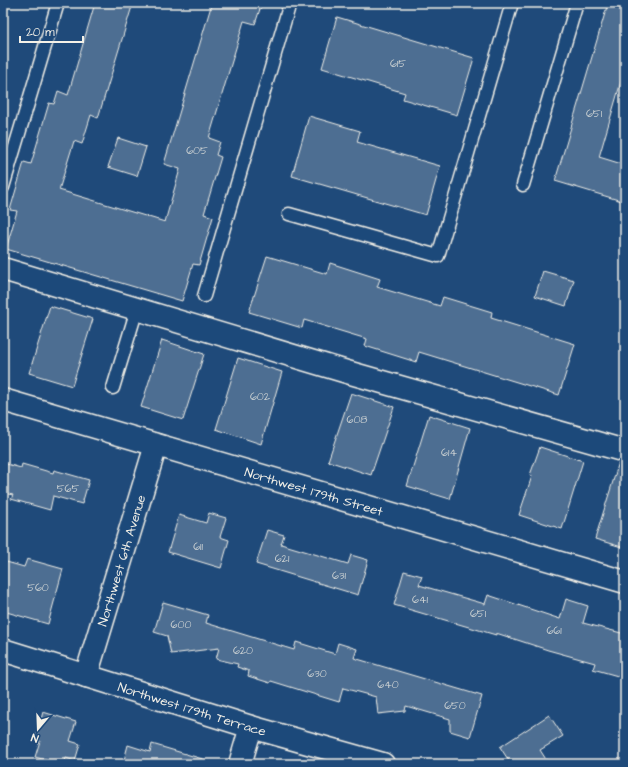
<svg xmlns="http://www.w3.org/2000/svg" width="628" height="767" viewBox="0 0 628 767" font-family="'Architects Daughter',sans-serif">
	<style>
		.building { fill: #4d6e92; stroke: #f4f1e8 }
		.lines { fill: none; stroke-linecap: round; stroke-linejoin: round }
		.lane-casing { stroke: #f4f1e8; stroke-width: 15 }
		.street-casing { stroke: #f4f1e8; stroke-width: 25 }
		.lane { stroke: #1f4a7a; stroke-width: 12 }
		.street { stroke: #1f4a7a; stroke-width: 22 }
		.labels { text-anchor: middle; stroke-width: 3.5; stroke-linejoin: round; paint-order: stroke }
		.number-label { font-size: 11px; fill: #cad0d2 }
		.street-label { font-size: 13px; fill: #f4f1e8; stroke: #1f4a7a }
	</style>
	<rect width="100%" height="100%" fill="#1f4a7a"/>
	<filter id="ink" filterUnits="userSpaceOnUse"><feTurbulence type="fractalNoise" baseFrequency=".025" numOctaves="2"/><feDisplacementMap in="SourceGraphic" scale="8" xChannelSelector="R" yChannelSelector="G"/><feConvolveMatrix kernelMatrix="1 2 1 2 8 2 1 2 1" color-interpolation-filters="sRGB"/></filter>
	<g filter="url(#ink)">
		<path class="building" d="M95,3H133L98,118L91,115L82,144L74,141L59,190L165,222L180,169L164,164L212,3H262L255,24L244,21L209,138L220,142L216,155L221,157L204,214L213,217L199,265L193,264L182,301L6,249L17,211L10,210L24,162L31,164L49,103L54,104L58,91L68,95Z
			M608,3H625V68L599,157L625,165V202L555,181Z
			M337,17L474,58L457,115L403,99L405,93L322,68Z
			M309,116L360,131L357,142L440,166L426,215L292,176Z
			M118,138L146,147L137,176L108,167Z
			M267,256L327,274L330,263L380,279L377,287L440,306L443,297L492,312L491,318L575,344L559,395L419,352L416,362L365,346L367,339L304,320L302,328L249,312Z
			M543,271L574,280L566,306L535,296Z
			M50,306L93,319L72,386L29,373Z
			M162,340L204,354L183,420L141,407Z
			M238,358L282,372L261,444L216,429Z
			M351,393L394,407L371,475L328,461Z
			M429,415L470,428L450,499L407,486Z
			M540,447L583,461L562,529L519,515L532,476L530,475Z
			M619,462L625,463V548L595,539Z
			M3,463L21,468L22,464L53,473L54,470L89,480L82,504L53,496L50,510L11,499L13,495L3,493Z
			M209,513L226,518L220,537L229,540L221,568L168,552L179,515L206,523Z
			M267,530L284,535L281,544L321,556L348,564L351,555L368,560L358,595L256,564Z
			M27,559L63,569L48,624L3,611V561L24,567Z
			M404,571L422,576L419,585L485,604L488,595L560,619L566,599L588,606L583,623L625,634V678L593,669L595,663L548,650L496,633V635L394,605Z
			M163,602L208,615L206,623L294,650L296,642L335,654L338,643L357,649L354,658L482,696L470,737L450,731V719L406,706L405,711L378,714L376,697L343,688L339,702L271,681L270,683L248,676L249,671L237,667L238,664L216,659L219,648L171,654L167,636L154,632Z
			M43,712L76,722L70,741L80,744L75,761L66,758L64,764H60L35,757L40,741L35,740Z
			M549,715L563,736L540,750L549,764H511L500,747Z
			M152,744L206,760L205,764H123L128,745L150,752Z"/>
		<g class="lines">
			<g class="lane-casing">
				<path id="lane" d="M523,185L577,3
					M3,187L58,3
					M289,214L438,256L512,3
					M204,296L290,3
					M113,388L137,309"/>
			</g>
			<g class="street-casing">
				<g id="street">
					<path d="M3,269L347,372L625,451"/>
					<path id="s1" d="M3,400L625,582"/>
					<path id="s2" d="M3,650L251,727L383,764"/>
					<path id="s3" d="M86,676L156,445"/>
					<path d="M240,764L251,727"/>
				</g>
			</g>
			<use href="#lane" class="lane"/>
			<use href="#street" class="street"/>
		</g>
	</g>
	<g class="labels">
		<g class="number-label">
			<text x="398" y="67">615</text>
			<text x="594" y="117">651</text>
			<text x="197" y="154">605</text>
			<text x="260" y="400">602</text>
			<text x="357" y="423">608</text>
			<text x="449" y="456">614</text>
			<text x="68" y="492">565</text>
			<text x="198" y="550">611</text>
			<text x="282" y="562">621</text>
			<text x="339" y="579">631</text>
			<text x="38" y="591">560</text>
			<text x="420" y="603">641</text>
			<text x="478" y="617">651</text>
			<text x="181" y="628">600</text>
			<text x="554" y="634">661</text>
			<text x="243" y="654">620</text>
			<text x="317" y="677">630</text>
			<text x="388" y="688">640</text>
			<text x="455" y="709">650</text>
		</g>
		<g class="street-label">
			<text dy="5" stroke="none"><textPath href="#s1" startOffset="324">Northwest 179th Street</textPath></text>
			<text dy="5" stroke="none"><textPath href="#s3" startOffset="121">Northwest 6th Avenue</textPath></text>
			<text dy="5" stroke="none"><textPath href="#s2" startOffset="198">Northwest 179th Terrace</textPath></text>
		</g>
	</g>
	<rect width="628" height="767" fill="none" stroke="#1f4a7a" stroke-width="16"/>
	<rect x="8" y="8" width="612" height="751" fill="none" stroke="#f4f1e8" stroke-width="1.5" filter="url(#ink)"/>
	<g transform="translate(38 729) rotate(199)" stroke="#1f4a7a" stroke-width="3" paint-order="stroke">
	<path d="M0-3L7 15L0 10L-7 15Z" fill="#f4f1e8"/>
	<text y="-6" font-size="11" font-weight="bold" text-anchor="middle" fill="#f4f1e8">N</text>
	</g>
	<path d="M20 36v6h63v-6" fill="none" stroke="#f4f1e8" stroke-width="2"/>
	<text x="26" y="36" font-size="12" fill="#f4f1e8" stroke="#1f4a7a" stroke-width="3" paint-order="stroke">20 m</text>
</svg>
